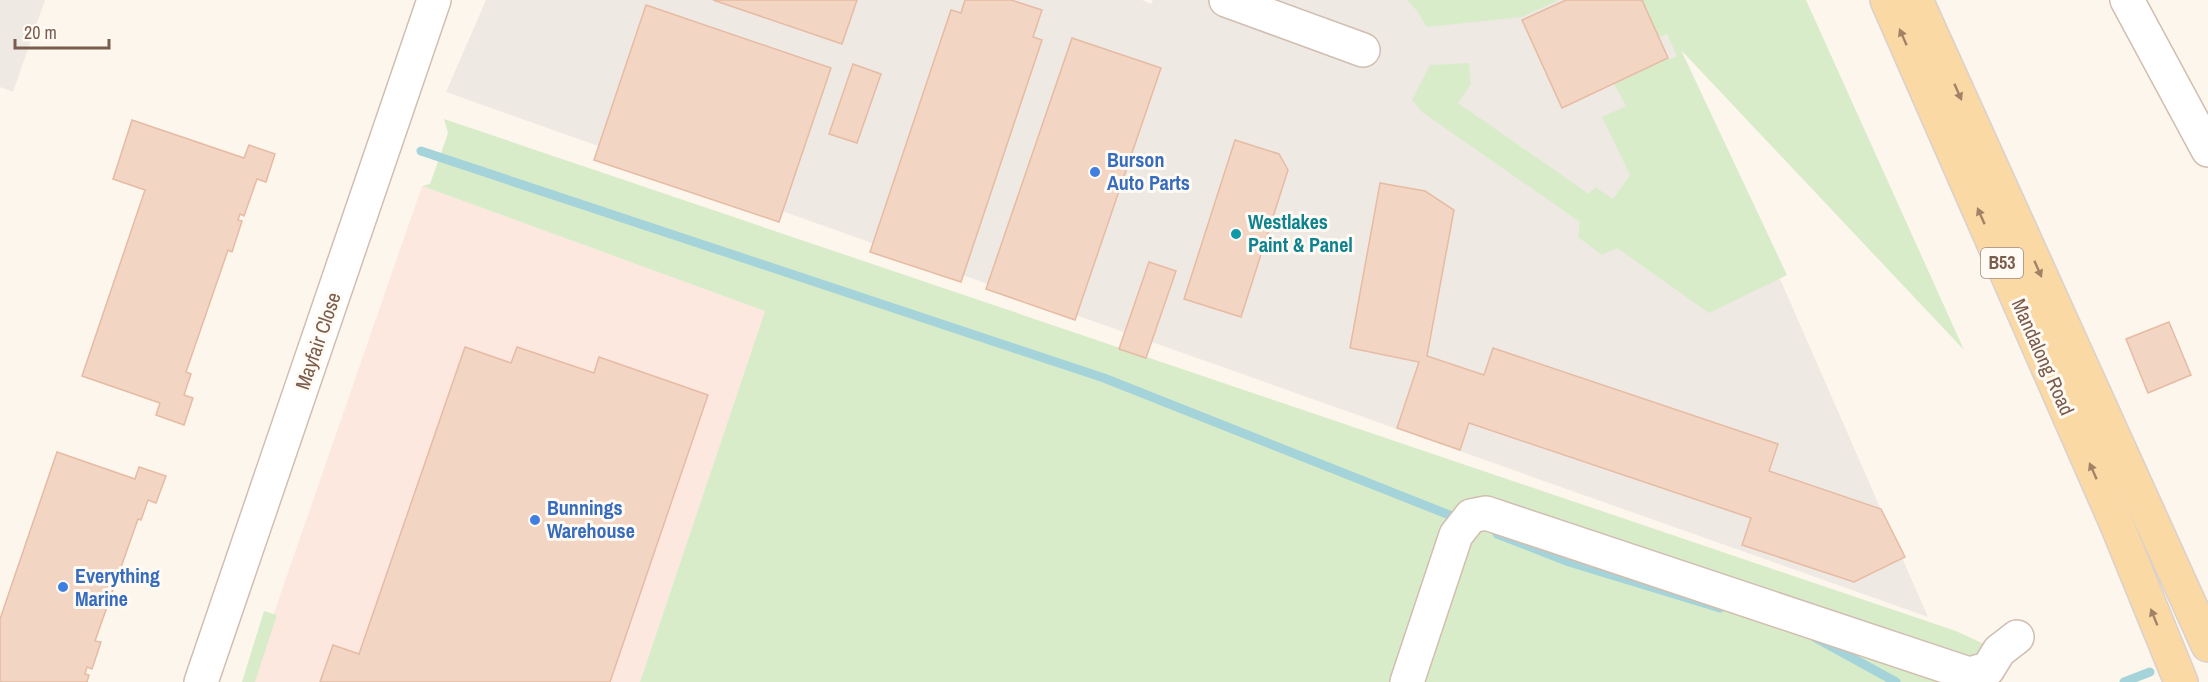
<svg xmlns="http://www.w3.org/2000/svg" width="2208" height="682" viewBox="0 0 2208 682" font-family="'Archivo Narrow',sans-serif">
	<style>
		.commercial { fill: #fde8e0 }
		.industrial { fill: #efe9e4 }
		.green { fill: #d8ecc9 }
		.lines { fill: none; stroke-linecap: round; stroke-linejoin: round }
		.stream { stroke: #a5d3da; stroke-width: 9 }
		.building { fill: #f3d5c3; stroke: #e6bba3; stroke-width: 1.5 }
		.minor-casing { stroke: #d1beb0; stroke-width: 36 }
		.major-casing { stroke: #dad1cd; stroke-width: 36 }
		.minor { stroke: #fff; stroke-width: 33 }
		.major { stroke: #fbd9a5; stroke-width: 33 }
		.oneway { fill: #a18267 }
		.shop-dot { fill: #3f7fe0; stroke: #fffaf3; stroke-width: 2 }
		.culture-dot { fill: #0f9aa8; stroke: #fffaf3; stroke-width: 2 }
		.labels { text-anchor: middle; stroke-width: 6; stroke-linejoin: round; paint-order: stroke }
		.shield { fill: #fffaf3; stroke: #a28b7f; stroke-width: 1.5 }
		.shield-label { font-size: 18px; font-weight: bold; fill: #7a5c4d }
		.shop-label { font-size: 20px; font-weight: bold; fill: #366cbe; stroke: #fffaf3; text-anchor: start }
		.culture-label { font-size: 20px; font-weight: bold; fill: #0d838f; stroke: #fffaf3; text-anchor: start }
		.street-label { font-size: 20px; fill: #7a5c4d; stroke: #fffaf3 }
	</style>
	<rect width="100%" height="100%" fill="#fdf6ec"/>
	<path class="commercial" d="M422,186L765,311L640,682H250Z"/>
	<path class="industrial" d="M0,0H45L13,92L0,87Z
		M486,0H1142L1151,4L1153,0H1658L1928,617L446,92Z"/>
	<path class="green" d="M1407,0H1559L1522,17L1427,27L1417,11Z
		M1642,0H1806L1964,350L1681,50L1787,275L1709,313L1617,248L1602,255L1578,237L1580,222L1422,112L1412,100L1430,65L1469,63L1471,84L1458,103L1589,194L1595,187L1613,199L1630,175L1602,117L1626,106L1614,84L1668,58L1671,59L1677,56L1667,34L1659,37Z
		M444,119L1956,631L1988,646L1945,682H640L765,311L422,186L430,184L448,133Z
		M264,611L277,615L255,682H242Z"/>
	<g class="lines">
		<path class="stream" d="M421,151L1104,378L1462,520
			M1497,534L1569,562L1720,608
			M1814,637L1896,682
			M2124,682L2150,672"/>
	</g>
	<path class="building" d="M713,0H857L842,44Z
		M965,0H1011L1042,10L1033,37L1042,40L961,282L870,252L951,10L961,13Z
		M1566,0H1642L1668,58L1562,108L1522,20Z
		M646,5L831,68L779,222L594,160Z
		M1072,38L1161,68L1075,320L986,289Z
		M853,64L881,74L857,143L829,134Z
		M132,120L244,158L249,145L275,154L266,182L257,179L244,216L240,214L238,220L242,221L232,252L228,250L186,372L191,374L184,395L193,398L184,425L156,415L160,403L82,376L145,190L113,179Z
		M1235,140L1279,154L1288,170L1241,317L1184,299Z
		M1380,183L1425,191L1454,210L1427,356L1484,375L1493,348L1778,444L1769,471L1881,509L1905,557L1854,582L1742,545L1751,518L1469,423L1460,450L1397,428L1419,362L1350,348Z
		M1149,262L1176,271L1146,358L1119,349Z
		M2169,322L2191,375L2148,393L2126,339Z
		M465,347L511,363L517,347L594,373L599,357L708,395L610,682H320L333,645L359,654Z
		M57,452L135,479L139,467L166,476L156,503L148,500L141,520L138,519L95,641L101,642L92,669L87,667L85,674L89,675L87,682H0V619Z"/>
	<g class="lines">
		<g class="minor-casing">
			<path id="minor" d="M1226,0L1363,50
				M2127,0L2208,150
				M201,682L434,0
				M1407,682L1456,535L1471,516L1486,513L1969,674L1988,669L1999,651L2017,637"/>
		</g>
		<g class="major-casing">
			<path id="major" d="M1887,0L2117,525L2181,682
				M1916,0L2208,645"/>
		</g>
		<use href="#minor" class="minor"/>
		<use href="#major" class="major"/>
	</g>
	<defs><path id="oneway-solid" d="M-6-.8H1V-3.2L6.5 0L1 3.2V.8H-6Z" transform="scale(1.5)"/></defs>
	<g class="oneway">
		<use href="#oneway-solid" transform="translate(1903 37) rotate(-114)"/>
		<use href="#oneway-solid" transform="translate(1958 92) rotate(66)"/>
		<use href="#oneway-solid" transform="translate(1981 216) rotate(-114)"/>
		<use href="#oneway-solid" transform="translate(2038 269) rotate(66)"/>
		<use href="#oneway-solid" transform="translate(2093 471) rotate(-114)"/>
		<use href="#oneway-solid" transform="translate(2154 617) rotate(-112)"/>
	</g>
	<g class="shop-dot">
		<circle cx="1095" cy="172" r="6"/>
		<circle cx="535" cy="520" r="6"/>
		<circle cx="63" cy="587" r="6"/>
	</g>
	<circle class="culture-dot" cx="1236" cy="234" r="6"/>
	<g class="labels">
		<rect class="shield" x="1981" y="248" width="42" height="30" rx="4.5"/>
		<g class="shield-label">
			<text x="2002" y="269">B53</text>
		</g>
		<g class="shop-label">
			<text x="1107" y="167">Burson<tspan x="1107" dy="23">Auto Parts</tspan></text>
			<text x="547" y="515">Bunnings<tspan x="547" dy="23">Warehouse</tspan></text>
			<text x="75" y="583">Everything<tspan x="75" dy="23">Marine</tspan></text>
		</g>
		<g class="culture-label">
			<text x="1248" y="229">Westlakes<tspan x="1248" dy="23">Paint &amp; Panel</tspan></text>
		</g>
		<g class="street-label">
			<text transform="translate(318 341) rotate(-71)" y="7">Mayfair Close</text>
			<text transform="translate(2043 357) rotate(66)" y="7">Mandalong Road</text>
		</g>
	</g>
	<path d="M15 39v9h94v-9" fill="none" stroke="#7a5c4d" stroke-width="3"/>
	<text x="24" y="39" font-size="18" fill="#7a5c4d" stroke="#fffaf3" stroke-width="4.5" paint-order="stroke">20 m</text>
</svg>
